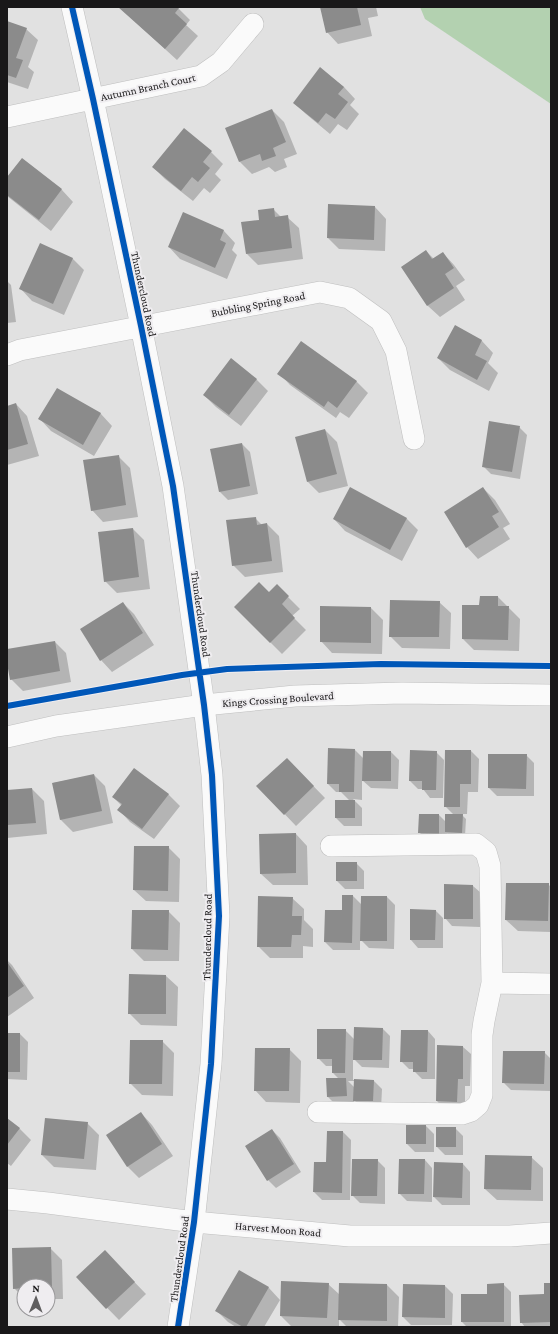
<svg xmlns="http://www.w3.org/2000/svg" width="558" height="1334" viewBox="0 0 558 1334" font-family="'Crimson Pro',serif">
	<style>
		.green { fill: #b3d1b0 }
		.shadow { fill: #0003; fill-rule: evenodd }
		.building { fill: #8b8b8b }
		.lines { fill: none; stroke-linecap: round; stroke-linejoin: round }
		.minor-casing { stroke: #bfbfbf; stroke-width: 22 }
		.minor { stroke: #fafafa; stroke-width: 21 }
		.cycleway-casing { stroke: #efedf0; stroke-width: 8 }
		.cycleway { stroke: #0057b8; stroke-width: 6 }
		.labels { text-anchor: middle; stroke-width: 4; stroke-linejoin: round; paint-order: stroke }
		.street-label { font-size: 11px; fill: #191819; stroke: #efedf0 }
	</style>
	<rect width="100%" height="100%" fill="#e1e1e1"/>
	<path class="green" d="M420,7H551V104L425,19Z"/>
	<path class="shadow" d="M119,7H177L190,20L186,25L198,36L177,60Z
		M321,7H376L378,16L368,18L372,36L338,44L327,32Z
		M7,22L26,29L38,40L28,67L34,72L28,89L7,82Z
		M320,69L344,87L355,99L350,105L359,114L347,130L338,124L330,134L306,114L294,103Z
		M272,110L284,122L297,154L284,159L287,167L275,172L269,167L252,174L240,162L227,128Z
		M211,152L223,164L215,174L221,180L210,193L204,188L193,201L165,179L153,167Z
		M22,159L62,190L73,202L51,231L7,196V179Z
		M375,207L386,219L385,251L339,249L328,238Z
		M273,209L281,217H287L299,228L303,259L258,265L247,254L260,221Z
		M224,231L235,243L232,250L237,255L227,279L180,259L169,247Z
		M426,251L434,259L443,253L454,265L465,280L456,286L465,300L440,317L428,306L402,267Z
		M72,258L84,270L64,315L32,301L21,289Z
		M7,281L11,285L16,322L7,323Z
		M455,327L482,341L493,353L488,363L498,373L489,391L450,370L438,358Z
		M279,373L356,381L368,393L349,418L340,412L336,418L290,385Z
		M256,379L268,391L241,426L216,407L204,395Z
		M57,389L101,414L112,426L94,456L51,431L40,419Z
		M16,404L27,416L39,456L7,465V407Z
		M519,427L527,435L520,479L491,474L483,466Z
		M325,430L337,442L348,486L319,493L308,482Z
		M242,444L250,452L258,494L228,500L220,492Z
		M118,456L130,468L138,517L103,522L92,510Z
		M483,488L495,500L510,524L503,528L510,539L478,559L467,547Z
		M350,489L407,519L418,530L402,561L345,531L334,519Z
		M255,518L262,525L267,524L279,536L283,572L245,577L233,565Z
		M133,529L144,540L150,589L117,593L105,581Z
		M277,586L300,609L292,616L306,630L282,654L235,607L269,593Z
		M498,597L520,619L519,651L474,650L463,639L480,606Z
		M439,602L451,613L450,649L402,648L390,636Z
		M123,603L134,614L154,645L112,672L101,660Z
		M371,608L383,620L382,654L332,653L321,641Z
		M55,642L66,653L71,682L23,691L11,679L7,650Z
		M355,750L363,758L391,752L399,760L398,789L371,788L362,780V800L353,799L362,808V826H344L336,818L350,801L341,792H336L328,784Z
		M471,751L479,759L478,792H468L467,814H461L466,819L465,836H449L447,833L446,841L427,840L419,832L439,815L446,822L454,815L445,806Z
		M436,752L444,760L443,798H430L423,789H418L410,781Z
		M526,755L534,763V796H497L489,788Z
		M287,759L325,798L296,826L258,786Z
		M94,775L105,786L113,823L73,832L61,820L53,783Z
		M32,789L44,801L47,834L7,838V791Z
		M168,794L180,806L154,839L130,822L119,810L122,806L113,797Z
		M296,834L307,846L308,885H273L261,874Z
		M168,847L180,859L179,902L146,901L134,890Z
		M356,863L364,871V889H345L337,881Z
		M548,884L551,887V932L518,931L506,920Z
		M445,885L473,886L481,893L480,927L452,926L445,918Z
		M353,896L362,905L387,897L395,905L394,949L369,948L360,939V950H333L325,942Z
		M292,898L304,909V920L313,929V947L303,946V958H270L258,946Z
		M435,910L443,918V948H418L411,940Z
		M133,911H168L180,923L179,961H144L132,949Z
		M7,960L12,965L34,998L7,1017Z
		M166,976L178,987L177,1026L141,1025L129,1013Z
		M382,1028L390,1036L389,1068L362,1067L353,1058V1080L374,1081L382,1089L381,1109L362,1108L354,1100V1104L336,1105L328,1097L339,1079L333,1073V1066H326L318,1058L345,1030L355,1040ZM348,1081H355L354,1087Z
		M428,1031L435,1039V1079H422L414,1071V1069H409L401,1061Z
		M7,1034H20L28,1042L27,1080L7,1079Z
		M162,1041L174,1053L173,1096L142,1095L130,1083Z
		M438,1046L463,1047L471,1054L470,1086H465V1109H444L437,1101Z
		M289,1049L301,1061L300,1103L266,1102L255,1090Z
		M544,1052L551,1059V1091L511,1090L504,1083Z
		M141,1113L152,1125L173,1156L139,1178L128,1167L107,1135Z
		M7,1120L19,1128L31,1140L11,1166L7,1163Z
		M87,1123L99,1135L96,1170L54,1167L42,1155Z
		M426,1126L434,1134V1152H415L407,1144Z
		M455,1128L463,1136V1155H445L437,1147Z
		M272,1130L280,1138L301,1172L276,1188L268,1180Z
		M328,1132H343L351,1140L350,1200H322L314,1192L327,1163Z
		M531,1157L543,1168V1201L497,1200L485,1189Z
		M377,1160L385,1168V1204L360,1203L352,1195Z
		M425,1160L432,1168V1202L407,1201L399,1193Z
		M463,1164L470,1172V1205H442L434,1197Z
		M50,1248L62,1260L63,1299H48V1286H24V1298L14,1288Z
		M116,1263L146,1294L119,1320L77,1277Z
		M239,1272L269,1288L280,1300L264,1327H236L228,1322L217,1311Z
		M328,1284L340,1295L387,1285L399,1297L398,1327H347L339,1319V1327H292L281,1316Z
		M503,1284L511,1292V1327H467L462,1322L488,1295Z
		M551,1284V1327H525L521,1322L545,1295Z
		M445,1286L453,1294L452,1325H411L403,1317Z"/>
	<path class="building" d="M118,7H178L179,8L175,13L187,24L165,49Z
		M320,7H357L361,25L326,33Z
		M7,21L27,28L16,58L23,60L16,78L7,75Z
		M320,67L344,87L338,94L348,102L335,119L326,113L318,123L293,103Z
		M272,109L286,142L273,148L276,156L262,161L260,154L239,162L225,128Z
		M184,128L212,151L203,162L210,168L198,182L192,177L181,191L152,167Z
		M22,158L62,189L39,220L7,195V177Z
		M328,204L375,206L374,240L327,238Z
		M274,208L275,217L288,215L292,248L246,254L241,222L259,220L258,210Z
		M183,212L224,230L220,240L226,243L215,268L168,247Z
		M40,243L73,258L53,304L19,289Z
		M426,250L432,259L443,252L454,268L445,274L454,288L427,306L401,267Z
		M455,325L482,340L475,355L487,361L477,380L437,358Z
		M301,341L357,381L337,408L328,401L324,407L277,374Z
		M231,358L257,379L229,415L203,395Z
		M57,388L101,413L83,445L38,419Z
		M16,403L28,444L7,450V406Z
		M489,421L520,426L512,472L482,467Z
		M325,429L337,474L307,482L295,437Z
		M242,443L250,486L219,492L210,449Z
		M119,455L126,505L91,511L83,460Z
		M350,487L407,518L390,550L333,519Z
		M483,487L499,512L492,516L499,527L466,548L444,512Z
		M256,517L257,525L267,523L272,561L232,566L226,520Z
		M133,528L139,577L104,582L98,532Z
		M259,582L269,592L277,584L289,596L282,604L295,618L270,643L234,607Z
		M480,596H498V606H509L508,640L462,639V605H479Z
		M390,600L440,601L439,637H389Z
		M123,602L143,633L100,661L80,629Z
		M320,606L371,607V643L320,642Z
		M55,641L60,671L10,680L7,663V649Z
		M328,748L355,749L354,792H339V784H327Z
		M410,750L437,751L436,790H422V781H409Z
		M445,750H471V784H460V807H444Z
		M363,751H391V781H362Z
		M488,754H527L526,789L488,788Z
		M287,758L314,786L284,815L256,786Z
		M134,768L169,794L142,829L117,810L122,804L112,797Z
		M94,774L102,811L60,820L52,783Z
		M32,788L36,823L7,825V790Z
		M335,800H355V818H335Z
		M419,814H439V834L418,833Z
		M445,814H463L462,833L445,832Z
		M296,833V873L260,874L259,834Z
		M134,846H169L168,891L133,890Z
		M336,862H357V881H336Z
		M506,883H549L548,921L505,920Z
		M444,884L473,885V919H444Z
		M342,895H353L352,943L324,942L325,910H342Z
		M258,896L293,897L292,916H302L301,935H292L291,947H257Z
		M361,896H387V941H360Z
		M410,909L436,910L435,940H410Z
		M132,910H169L168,950L131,949Z
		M7,962L24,986L7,998Z
		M129,974L166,975V1014H128Z
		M354,1027L383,1028L382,1060H353Z
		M317,1029H346L345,1073H332V1059H317Z
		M401,1030H428L427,1072H413V1062H400Z
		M7,1033H20V1072H7Z
		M130,1040H163L162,1084H129Z
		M437,1045L463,1046V1079H458L457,1102L436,1101Z
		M255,1048H290L289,1091H254Z
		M503,1051H545L544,1084L502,1083Z
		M326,1078H346L347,1096L327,1097Z
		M354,1079L374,1080L373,1101H353Z
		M141,1112L162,1144L127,1167L106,1135Z
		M7,1118L20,1128L7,1145Z
		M45,1118L88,1122L84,1159L41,1155Z
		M406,1125H426V1144H406Z
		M436,1127H456V1147H436Z
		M272,1129L294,1164L267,1181L245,1146Z
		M327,1131H343L342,1193L313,1192L314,1162H326Z
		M485,1155L532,1156L531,1190L484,1189Z
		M352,1159H378L377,1196H351Z
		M399,1159H425L424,1194H398Z
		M434,1162L463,1163L462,1198L433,1197Z
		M51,1247L52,1288H48V1286H24V1288L13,1289L12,1248Z
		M105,1250L135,1282L106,1309L76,1277Z
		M239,1270L269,1287L246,1327H243L215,1311Z
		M281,1281L329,1283L327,1318L280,1316Z
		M339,1283L387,1284V1321L338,1320Z
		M504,1283V1322H461V1294H487V1284Z
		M544,1283H551V1322L520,1323L519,1295L544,1294Z
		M403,1284L445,1285V1318L402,1317Z"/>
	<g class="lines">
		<g class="minor-casing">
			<path id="minor" d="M72,7L93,99L141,326L173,486L204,705L212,775L219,916L211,1064L194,1222L178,1327
				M7,117L201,76L221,62L253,24
				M7,355L20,350L320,292L349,298L381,321L396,351L414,439
				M7,737L56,726L204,705L295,696L402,693L551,695
				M492,983L551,984
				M318,1112L462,1114L471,1111L478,1105L482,1095V1035L484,1021L492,983L490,866L486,852L476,844L331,846
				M7,1199L48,1203L194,1222L350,1236H510L551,1233"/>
		</g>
		<use href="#minor" class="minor"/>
		<g class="cycleway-casing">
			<path id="cycleway" d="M72,7L93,99L141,326L173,486L204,705L212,775L219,916L211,1064L194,1222L178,1327
				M7,706L182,675L227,669L381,664L551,666"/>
		</g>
		<use href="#cycleway" class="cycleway"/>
	</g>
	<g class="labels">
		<g class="street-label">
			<text transform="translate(148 87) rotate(-12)" y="4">Autumn Branch Court</text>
			<text transform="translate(144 294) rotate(78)" y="4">Thundercloud Road</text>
			<text transform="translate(258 304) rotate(-11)" y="4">Bubbling Spring Road</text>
			<text transform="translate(201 614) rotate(82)" y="4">Thundercloud Road</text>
			<text transform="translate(278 699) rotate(-4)" y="4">Kings Crossing Boulevard</text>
			<text transform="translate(207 937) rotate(-89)" y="4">Thundercloud Road</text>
			<text transform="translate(278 1229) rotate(5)" y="4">Harvest Moon Road</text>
			<text transform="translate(179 1259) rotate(-82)" y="4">Thundercloud Road</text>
		</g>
	</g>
	<rect width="558" height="1334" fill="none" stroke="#191819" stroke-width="16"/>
	<g transform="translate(36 1298) rotate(1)"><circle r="19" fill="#efedf0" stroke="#99989a"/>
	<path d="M0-3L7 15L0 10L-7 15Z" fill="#5f5e5f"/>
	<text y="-6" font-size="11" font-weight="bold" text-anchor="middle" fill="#191819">N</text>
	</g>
</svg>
